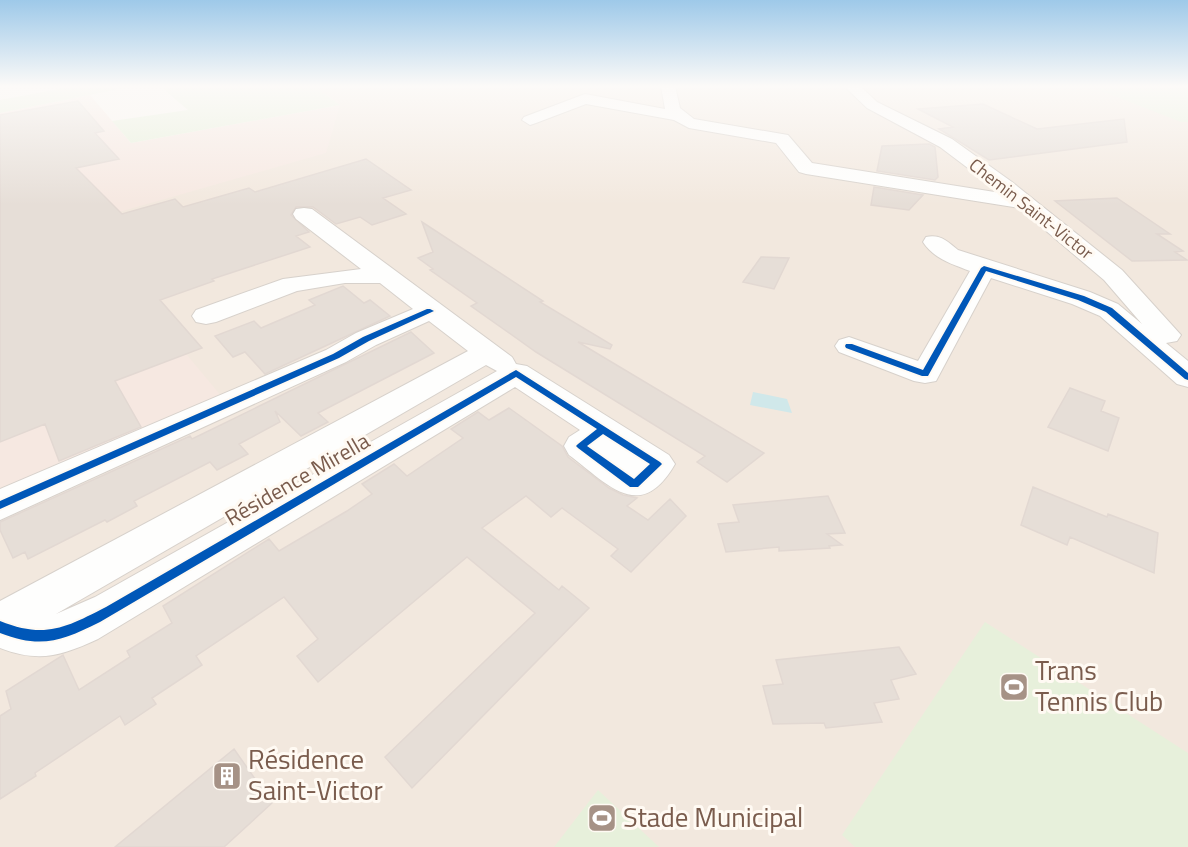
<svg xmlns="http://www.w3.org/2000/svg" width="1188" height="847" viewBox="0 0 1188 847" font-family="'Titillium Web',sans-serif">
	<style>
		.residential { fill: #f2e8de }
		.commercial { fill: #f6e8e1 }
		.green { fill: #e7f0db }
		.water { fill: #d0e8ea }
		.building { fill: #e6ded7; stroke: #e2d8d2; stroke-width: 1.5 }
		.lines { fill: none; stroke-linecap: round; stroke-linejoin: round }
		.street-casing { stroke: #d7d1cb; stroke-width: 2 }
		.street { fill: #fefefd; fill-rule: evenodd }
		.cycleway-casing { stroke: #fffaf3; stroke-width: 4 }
		.cycleway { fill: #0057b8; fill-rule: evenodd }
		.labels { text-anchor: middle; stroke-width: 6; stroke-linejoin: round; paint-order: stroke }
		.far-street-label { font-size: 18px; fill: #7a5c4d; stroke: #fffaf3 }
		.street-label { font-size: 22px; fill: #7a5c4d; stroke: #fffaf3 }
		.near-poi-label { font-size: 27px; fill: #7a5c4d; stroke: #fffaf3; text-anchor: start }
	</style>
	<rect width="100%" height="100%" fill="#f9f5f0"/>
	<path class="residential" d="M314,86H1089L1188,122V847H0V511L49,232L340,105Z"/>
	<path class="commercial" d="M90,95L131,143L340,105L326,153L49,232L167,331L227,403L0,511V113Z"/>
	<path class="green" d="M75,86H134L0,113V100Z
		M160,86H314L340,105L131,143L112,121L188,110Z
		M1089,86H1188V122H1181Z
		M985,622L1188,753V847H855L842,835Z
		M598,790L659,847H554Z"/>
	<path class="water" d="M753,392L787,399L792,413L750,405Z"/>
	<path class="building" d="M78,101L104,131L95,133L119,159L76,168L122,214L175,199L183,207L249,188L255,192L366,159L411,190L383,198L406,214L372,225L360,217L336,224L313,207H296L291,215L309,232L296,236L310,247L212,279L214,281L160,300L202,348L115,381L141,427L59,461L45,424L0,442V115Z
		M983,104L1037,129L1124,119L1127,142L989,160L939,129L953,127L918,109Z
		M929,144L935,147L938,177L935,180L877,171L882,146Z
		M874,187L923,195L909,210L871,205Z
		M1117,198L1170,234H1157L1183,251L1175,252L1187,260L1132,261L1055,201Z
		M422,222L543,301L540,302L612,345L610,349L578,342L764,453L727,482L697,462L705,456L536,352L471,306L477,303L430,270L433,269L418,258L433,252Z
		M761,257L789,258L774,289L743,282Z
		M343,286L364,303L370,300L390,316L265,374L245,352L233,357L215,336L254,321L261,328L315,305L309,300Z
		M411,332L434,353L318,413L328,422L301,436L275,411L280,422L239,444L248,454L217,470L210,462L134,501L137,506L107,522L105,520L28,559L25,552L13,558L0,530V522L190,436L192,439Z
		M1070,388L1105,401L1101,411L1119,418L1108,451L1048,427Z
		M509,408L562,446L568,457L609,488L623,495L637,498L627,506L648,520L670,499L686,516L631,572L611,556L618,549L562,508L551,517L526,496L482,528L559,590L562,586L589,608L412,788L385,757L535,613L467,557L318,682L297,656L318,639L284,597L196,656L202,665L152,698L156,704L125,725L120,716L35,773L36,776L0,799V716L11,709L6,691L63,655L79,690L130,657L127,651L172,623L163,606L269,539L279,551L347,511L372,494L362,484L394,464L407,476L463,438L451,429L478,412L489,420Z
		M1033,487L1107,517L1108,514L1158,533L1154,573L1070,537L1067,545L1021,525Z
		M828,496L845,533L827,534L842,545L829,546L830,548L779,551V547L726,552L718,524L739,522L733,505Z
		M899,647L916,674L891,680L899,699L874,703L882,722L826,728L824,723L773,724L763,686L783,684L776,660Z
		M234,749L272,803L224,847H115Z"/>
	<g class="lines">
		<g class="street-casing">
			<path id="street" d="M661,86H675L680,108L694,119L788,135L812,163L1001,193L940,147L867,108L844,86H860L877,102L952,139L1012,182L1122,270L1181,335L1177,341L1166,343L1188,361V387L1177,384L1100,316L1072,304L991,278L936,381L925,383L914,381L839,352L835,346L839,340L849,337L918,361L970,271C952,264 934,259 923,242L926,237C940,234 947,241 958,250L1090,292L1118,304L1142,324L1104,280L1019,208L806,174L799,172L776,143L689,128L674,120L586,104L536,123L530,125L522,120L524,117L585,94L665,109Z
				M304,208L312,209L512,357L516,364L527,366L669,455L675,464C640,525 607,483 569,455L564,446L569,437L580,430L515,387L98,639C61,656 39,663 0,648V601L468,351L429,321L376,345L346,362L0,520V489L326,350L356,333L413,309L380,283H345L297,291L216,322L206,324L196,322L192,316L196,310L283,279L361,269L296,219L293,214L296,209ZM486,365L497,371L95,597L56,614Z"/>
		</g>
		<use href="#street" class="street"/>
		<g class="cycleway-casing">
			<path id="cycleway" d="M984,266L1084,296L1112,308L1188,373V380L1185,379L1106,312L1078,300L986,271L928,376H922L846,348L845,346L846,344H852L923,370L981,268Z
				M427,309H430L434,311L369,341L339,358L0,509V501L333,354L363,337Z
				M516,370L660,462L662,464L660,466L638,487H630L578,448L576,446L578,444L597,429L516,377L100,622C62,641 41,649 0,633V621C45,639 65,628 106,607ZM603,434L650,464L634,479L587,446Z"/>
		</g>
		<use href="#cycleway" class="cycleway"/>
	</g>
	<linearGradient id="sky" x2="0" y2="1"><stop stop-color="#9ec9e9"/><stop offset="0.42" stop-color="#fcfaf8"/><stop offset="1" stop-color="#fcfaf8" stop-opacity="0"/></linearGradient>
	<rect width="1188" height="205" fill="url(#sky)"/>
	<defs>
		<g id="stadium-square" transform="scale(1.5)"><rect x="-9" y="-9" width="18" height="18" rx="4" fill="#a69286" stroke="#fffaf3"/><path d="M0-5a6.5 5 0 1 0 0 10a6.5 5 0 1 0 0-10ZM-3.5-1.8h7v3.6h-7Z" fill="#fff"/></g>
		<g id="building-square" transform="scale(1.5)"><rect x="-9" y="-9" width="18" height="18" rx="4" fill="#a69286" stroke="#fffaf3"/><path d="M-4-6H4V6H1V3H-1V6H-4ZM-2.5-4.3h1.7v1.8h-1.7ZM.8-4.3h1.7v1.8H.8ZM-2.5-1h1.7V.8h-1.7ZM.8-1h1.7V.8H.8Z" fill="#fff"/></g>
	</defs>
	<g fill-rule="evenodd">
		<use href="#stadium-square" x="1014" y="687"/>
		<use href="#building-square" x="227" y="776"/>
		<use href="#stadium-square" x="602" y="818"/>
	</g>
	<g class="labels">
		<g class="far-street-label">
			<text transform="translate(1031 209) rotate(38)" y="6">Chemin Saint-Victor</text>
		</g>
		<g class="street-label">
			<text transform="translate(297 479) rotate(-30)" y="8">Résidence Mirella</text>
		</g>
		<g class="near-poi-label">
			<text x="1035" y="680">Trans<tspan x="1035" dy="31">Tennis Club</tspan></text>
			<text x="248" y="769">Résidence<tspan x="248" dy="31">Saint-Victor</tspan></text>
			<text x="623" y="827">Stade Municipal</text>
		</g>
	</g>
</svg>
